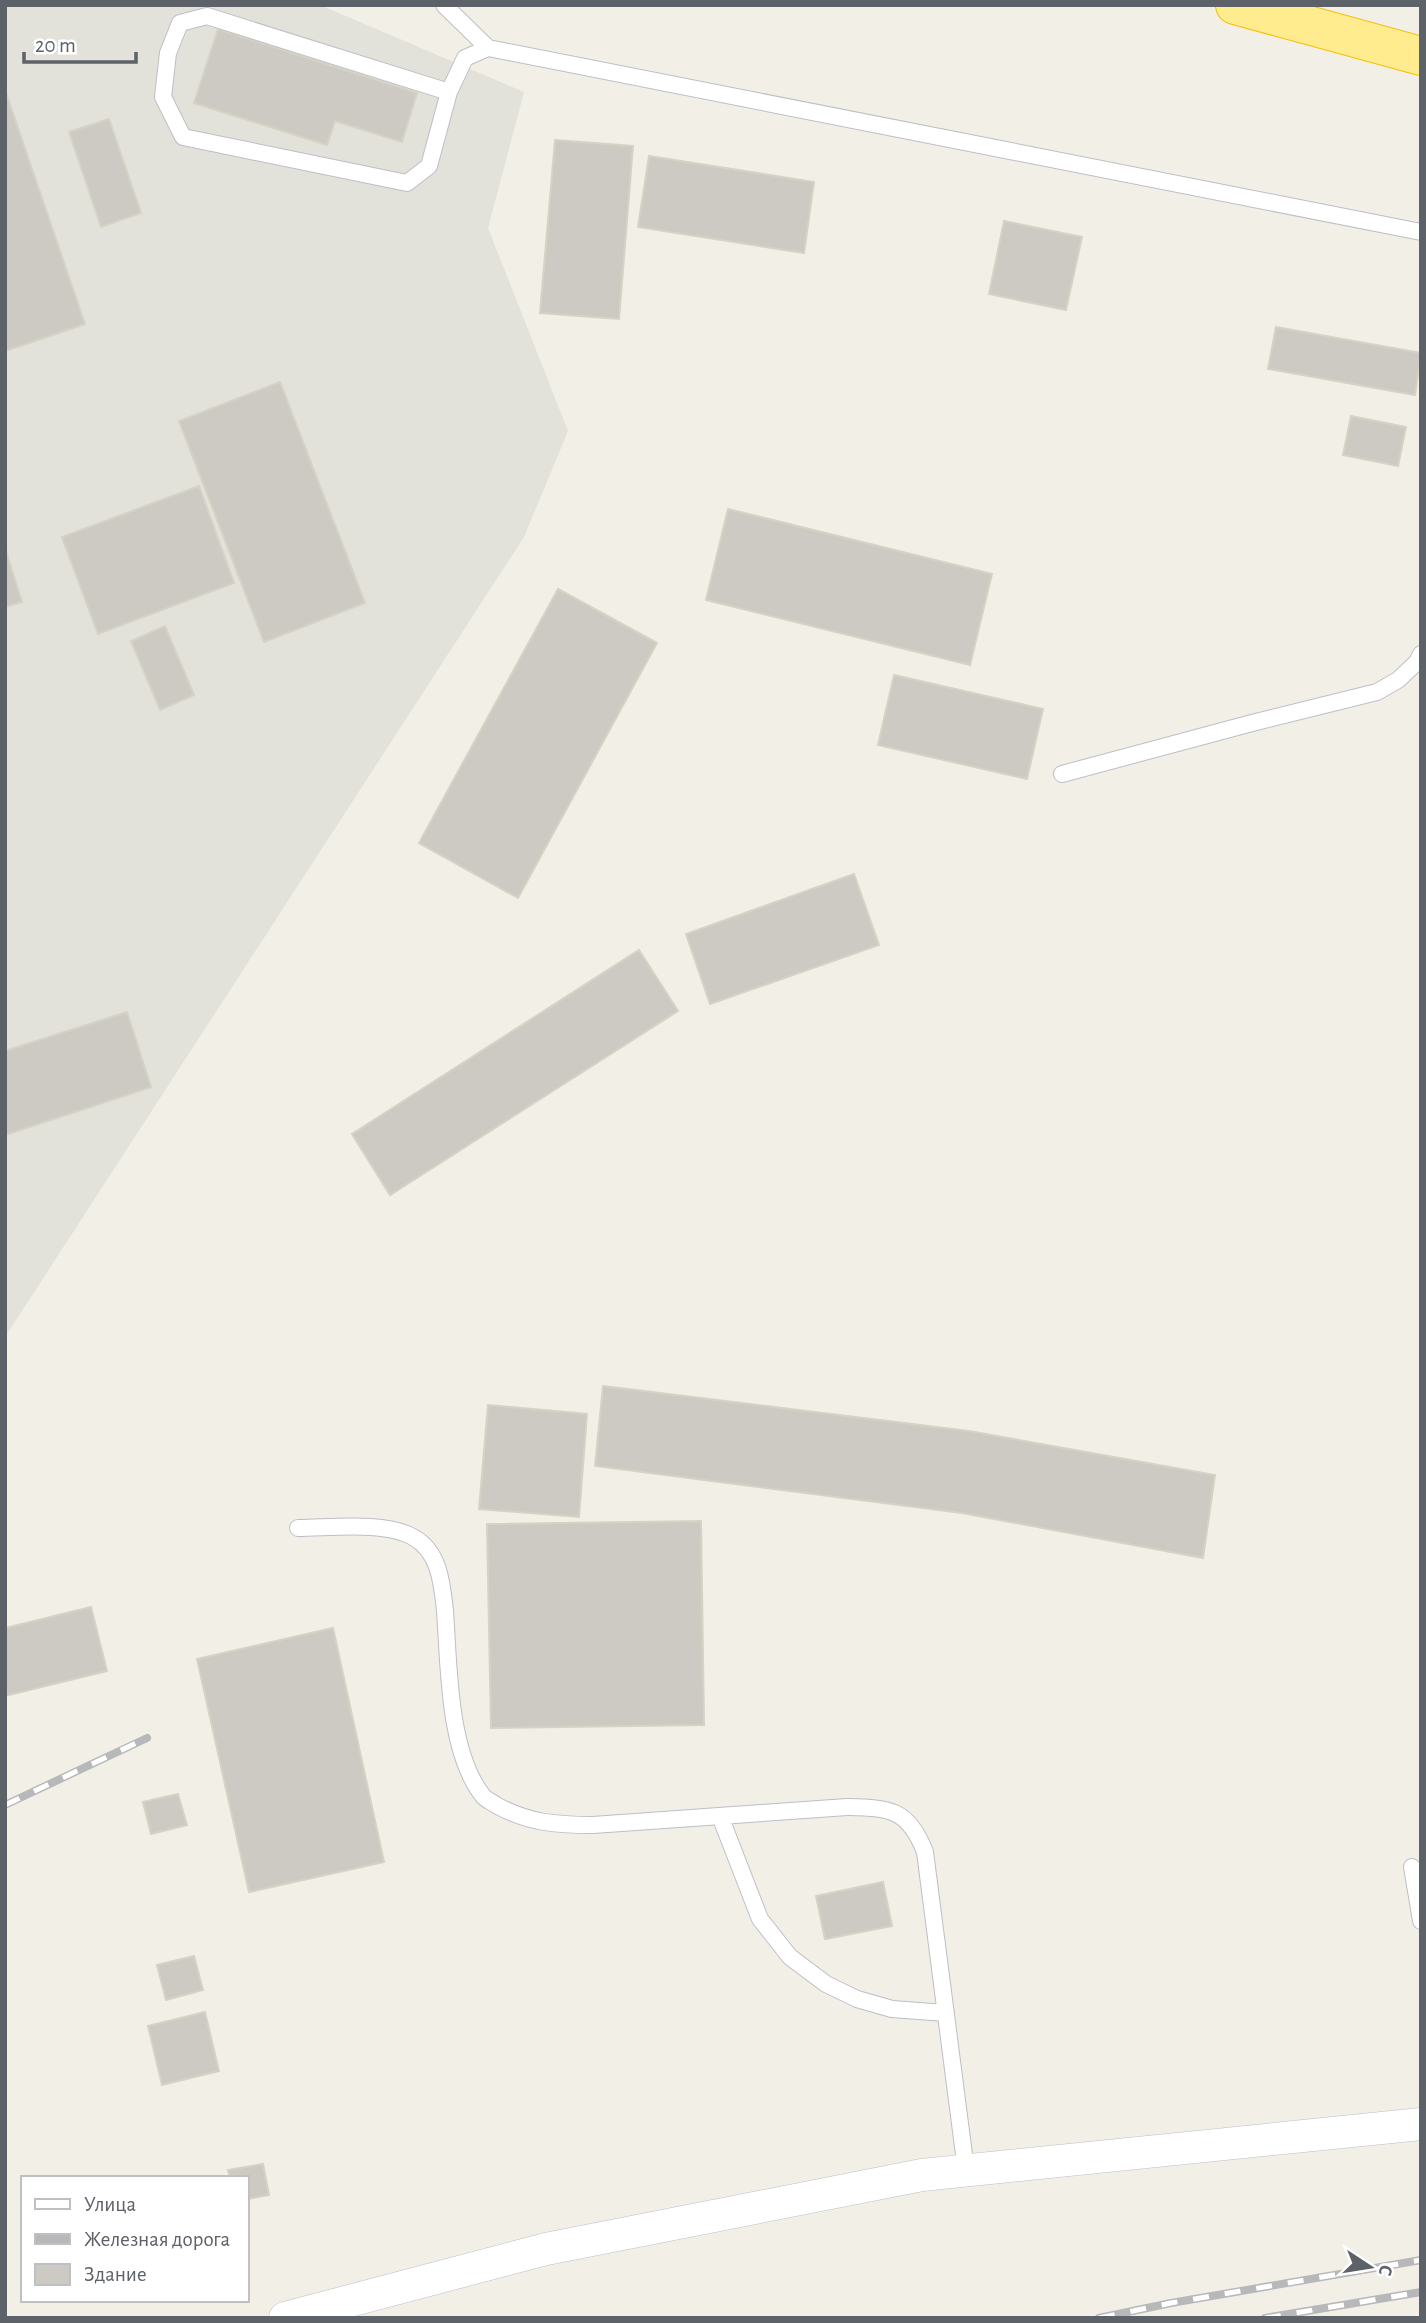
<svg xmlns="http://www.w3.org/2000/svg" width="1426" height="2323" viewBox="0 0 1426 2323" font-family="'Alegreya Sans',sans-serif">
	<style>
		.industrial { fill: #e2e1da }
		.building { fill: #cccac3; stroke: #d6d2c4; stroke-width: 2 }
		.lines { fill: none; stroke-linecap: round; stroke-linejoin: round }
		.lane-casing { stroke: #bdbfc6; stroke-width: 18 }
		.street-casing { stroke: #bdbfc6; stroke-width: 33 }
		.highway-casing { stroke: #f7be00; stroke-width: 40 }
		.lane { stroke: #fff; stroke-width: 16 }
		.street { stroke: #fff; stroke-width: 32 }
		.highway { stroke: #ffec8f; stroke-width: 38 }
		.rail-casing { stroke: #b7b8b9; stroke-width: 8 }
		.rail { stroke: #fff; stroke-width: 5; stroke-dasharray: 16; stroke-linecap: butt }
	</style>
	<rect width="100%" height="100%" fill="#f1efe6"/>
	<path class="industrial" d="M5,5H320L524,92L488,228L568,431L524,537L5,1337Z"/>
	<path class="building" d="M218,29L417,93L402,142L335,121L327,145L194,103Z
		M5,90L85,324L5,351Z
		M109,119L141,213L101,227L69,132Z
		M555,140L633,146L619,319L540,313Z
		M649,156L814,182L804,253L638,227Z
		M1004,221L1082,237L1066,310L989,294Z
		M1276,327L1421,353L1415,395L1268,369Z
		M280,382L365,603L264,642L179,421Z
		M1351,416L1406,427L1398,466L1343,455Z
		M199,486L234,583L98,634L62,537Z
		M728,509L992,574L970,665L706,600Z
		M5,548L22,602L5,607Z
		M558,589L657,643L518,898L419,843Z
		M165,626L194,695L160,710L131,641Z
		M894,675L1043,709L1027,779L878,745Z
		M854,874L879,945L710,1004L686,934Z
		M639,950L678,1011L390,1195L352,1134Z
		M127,1012L151,1087L5,1135V1051Z
		M603,1386L969,1431L1215,1475L1203,1558L962,1513L595,1466Z
		M488,1405L587,1414L579,1517L479,1509Z
		M701,1521L704,1725L491,1728L487,1524Z
		M91,1607L107,1671L5,1696V1628Z
		M333,1628L384,1862L249,1892L197,1659Z
		M178,1794L187,1825L151,1834L143,1802Z
		M883,1882L892,1926L825,1939L816,1896Z
		M194,1956L203,1990L166,2000L157,1965Z
		M205,2012L219,2071L162,2085L148,2026Z
		M263,2164L269,2195L247,2199V2178H230L228,2170Z"/>
	<g class="lines">
		<g class="lane-casing">
			<path id="lane" d="M444,5L488,48
				M449,92L207,16L180,23L168,53L163,97L183,137L407,183L429,166L449,92L465,58L488,48L1421,232
				M1062,774L1252,723L1377,692L1398,680L1417,662L1421,654
				M298,1528C330,1528 385,1521 413,1537C440,1552 442,1584 445,1611C449,1666 448,1752 483,1796C486,1800 492,1802 496,1805C528,1823 557,1825 593,1825L847,1807C889,1808 908,1808 925,1852L966,2170
				M720,1816L760,1919L790,1957L826,1984L857,1999L892,2009L946,2013
				M1412,1867L1421,1921"/>
		</g>
		<g class="street-casing">
			<path id="street" d="M285,2318L546,2249L922,2175L1421,2124"/>
		</g>
		<g class="highway-casing">
			<path id="highway" d="M1235,5L1421,56"/>
		</g>
		<use href="#lane" class="lane"/>
		<use href="#street" class="street"/>
		<use href="#highway" class="highway"/>
		<g class="rail-casing">
			<path id="rail" d="M5,1805L147,1738
				M1099,2318L1171,2303L1421,2260
				M1265,2318L1421,2292"/>
		</g>
		<use href="#rail" class="rail"/>
	</g>
	<rect width="1426" height="2323" fill="none" stroke="#5d6168" stroke-width="14"/>
	<rect x="21" y="2176" width="228" height="126" fill="#ffffff" stroke="#bec0c3" stroke-width="2"/>
	<rect x="35" y="2199" width="35" height="10" fill="#ffffff" stroke="#bec0c3" stroke-width="2"/>
	<text x="84" y="2211" font-size="21" fill="#5d6168">Улица</text>
	<rect x="35" y="2234" width="35" height="10" fill="#b7b8b9" stroke="#bec0c3" stroke-width="2"/>
	<text x="84" y="2246" font-size="21" fill="#5d6168">Железная дорога</text>
	<rect x="35" y="2264" width="35" height="21" fill="#cccac3" stroke="#bec0c3" stroke-width="2"/>
	<text x="84" y="2281" font-size="21" fill="#5d6168">Здание</text>
	<g transform="translate(1370 2267) rotate(102)" stroke="#ffffff" stroke-width="5" paint-order="stroke">
	<path d="M0-5L12 26L0 18L-12 26Z" fill="#5d6168"/>
	<text y="-10" font-size="19" font-weight="bold" text-anchor="middle" fill="#5d6168">С</text>
	</g>
	<path d="M24 52v10h112v-10" fill="none" stroke="#5d6168" stroke-width="3.5"/>
	<text x="35" y="52" font-size="21" fill="#5d6168" stroke="#ffffff" stroke-width="5" paint-order="stroke">20 m</text>
</svg>
